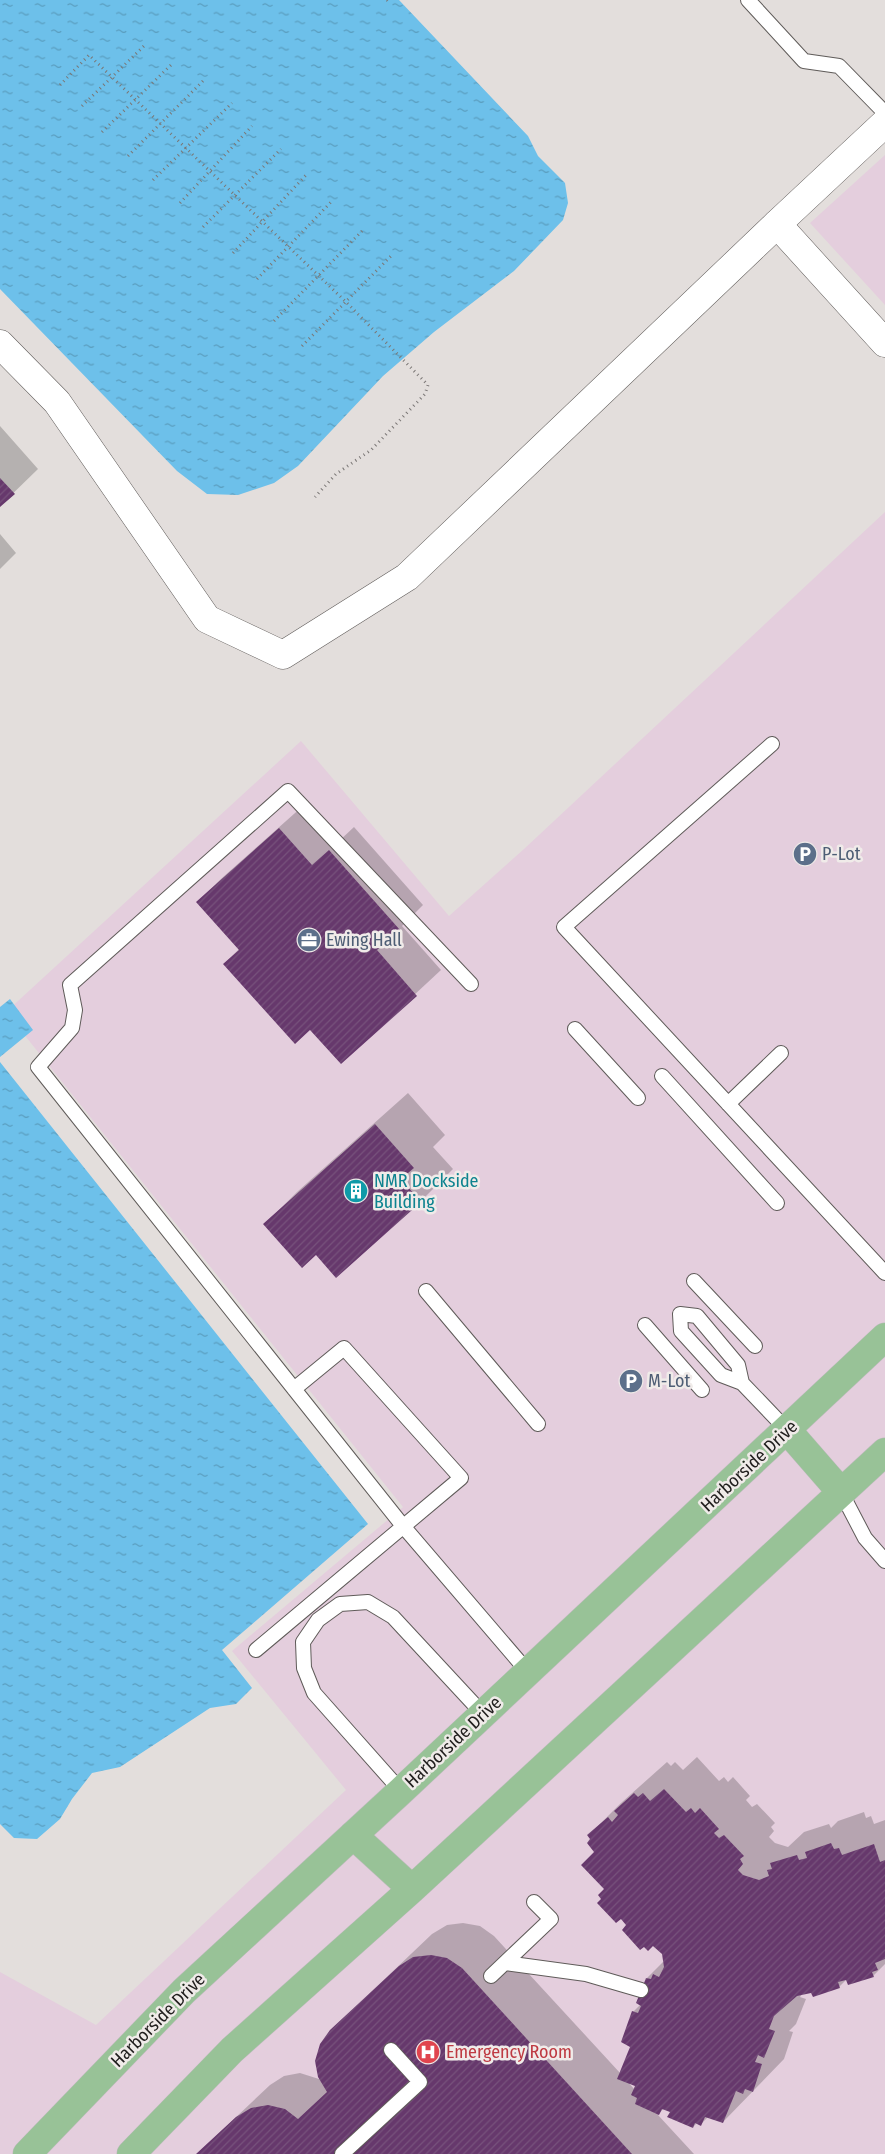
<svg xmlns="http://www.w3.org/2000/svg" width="885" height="2154" viewBox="0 0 885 2154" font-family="'Fira Sans Condensed',sans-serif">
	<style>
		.education { fill: #e4cedd }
		.water { fill: url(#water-ripples) }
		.shadow { fill: #0003; fill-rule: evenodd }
		.building { fill: url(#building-hatch) }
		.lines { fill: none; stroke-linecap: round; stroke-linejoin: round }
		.lane-casing { stroke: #5f5b59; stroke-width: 16 }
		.street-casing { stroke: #5f5b59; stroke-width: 29 }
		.secondary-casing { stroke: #5f5b59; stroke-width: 29 }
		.primary-casing { stroke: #bdbcbc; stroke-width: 29 }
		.path { stroke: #7a7675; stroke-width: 3; stroke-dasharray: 1 4; stroke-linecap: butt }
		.lane { stroke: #fff; stroke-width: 14 }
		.street { stroke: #fff; stroke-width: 28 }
		.secondary { stroke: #fff; stroke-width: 28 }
		.primary { stroke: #98c297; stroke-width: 28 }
		.labels { text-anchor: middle; stroke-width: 5; stroke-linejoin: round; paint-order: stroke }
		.service-label { font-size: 18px; fill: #4e5e75; stroke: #f0ebe9; text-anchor: start }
		.culture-label { font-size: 18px; fill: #0d838f; stroke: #f0ebe9; text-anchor: start }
		.street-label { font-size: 18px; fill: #22201f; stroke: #f0ebe9 }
		.health-label { font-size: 18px; fill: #be3a42; stroke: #f0ebe9; text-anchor: start }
	</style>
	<defs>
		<pattern id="water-ripples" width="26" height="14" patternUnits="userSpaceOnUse" patternTransform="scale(1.25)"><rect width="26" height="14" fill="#6dc0ea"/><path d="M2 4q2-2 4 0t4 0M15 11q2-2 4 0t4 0" fill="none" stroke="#599cbd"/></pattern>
		<pattern id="building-hatch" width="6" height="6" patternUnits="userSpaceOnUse" patternTransform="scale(1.25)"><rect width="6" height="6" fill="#66386c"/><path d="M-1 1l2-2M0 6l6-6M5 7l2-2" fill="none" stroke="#77527c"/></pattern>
	</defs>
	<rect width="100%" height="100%" fill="#e3dedc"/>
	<path class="education" d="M885,155V305L810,223Z
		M885,512V2154H0V1972L96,2025L346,1790L232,1651L403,1507L6,1012L301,741L449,916L524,849Z"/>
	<path class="water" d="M0,0H399L528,136L538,156L565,183L568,203L563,220L514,271L434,332L383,376L298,466L274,483L238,495L207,494L177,471L0,289Z
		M10,999L33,1030L0,1057V1007Z
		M0,1062L368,1524L222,1650L252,1688L236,1704L210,1708L120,1767L92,1773L72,1799L60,1819L37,1839L14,1838L0,1824Z"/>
	<path class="shadow" d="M0,426L38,469L0,506Z
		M0,534L16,553L0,569Z
		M304,805L338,842L354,827L423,905L402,926L441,970L341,1063L310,1029L224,964L239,949L197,902L222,878Z
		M408,1093L445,1135L433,1147L453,1169L421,1201L336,1276L316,1253L265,1224L297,1192Z
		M697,1757L719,1781L724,1777L728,1782L733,1777L750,1796L746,1800L752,1807L757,1804L775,1823L771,1827L774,1831L769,1837L775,1843L788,1847L804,1832L829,1824L831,1828L838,1821L864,1812L866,1818L871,1816L874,1824L885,1820V1964L873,1976L847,1979L839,1987L802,1994L800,1997L806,1999L796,2024L789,2031L793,2032L784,2059L723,2122L708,2117L701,2124L697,2123L693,2127L664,2108L658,2115L694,2154H197L270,2085L284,2076L300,2073L319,2079L331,2030L432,1934L447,1925L463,1923L480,1926L494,1936L621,2074L632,2046L633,2012L641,2004L647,1978L664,1961L663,1954L628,1926L602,1899L605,1889L592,1839L589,1835L621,1803L667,1762L671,1766L675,1762L683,1770ZM627,2081L637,2085L635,2090Z"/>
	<path class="building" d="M0,478L15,494L0,507Z
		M279,828L312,865L329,850L400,930L377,950L417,996L341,1064L310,1030L295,1044L223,964L239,950L196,902Z
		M375,1124L414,1168L401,1179L421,1202L336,1278L316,1255L302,1268L263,1224Z
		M664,1789L686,1812L691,1808L695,1813L700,1808L719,1829L714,1833L719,1838L724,1835L744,1856L740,1859L743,1864L738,1870L743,1875L759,1880L769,1876L767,1870L772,1869L770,1863L797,1855L799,1860L807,1858L805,1852L831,1843L834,1849L839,1848L842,1855L874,1844L880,1862L885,1860V1959L875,1963L878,1970L872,1972L874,1977L848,1985L846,1980L838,1982L840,1988L813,1997L811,1993L797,1996L774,2016L769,2029L775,2031L764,2058L758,2055L755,2062L762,2064L753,2092L745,2089L743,2094L736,2091L723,2123L705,2117L701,2126L695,2123L693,2128L667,2117L670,2112L662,2109L659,2115L635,2104L637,2098L631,2095L635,2086L617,2079L630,2047L621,2042L632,2011L638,2013L641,2006L636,2003L646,1978L651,1979L653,1974L659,1977L664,1967L662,1954L653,1946L648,1951L644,1947L640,1950L622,1930L626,1925L621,1919L616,1923L597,1903L601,1899L598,1895L604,1889L581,1865L594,1852L587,1843L590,1839L587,1835L608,1817L612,1822L618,1815L614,1811L634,1793L638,1797L643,1793L650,1801Z
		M431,1955L447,1958L462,1968L632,2154H196L236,2117L251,2108L268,2105L285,2109L298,2119L327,2092L318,2077L315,2061L320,2044L330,2030L399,1966L413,1957Z"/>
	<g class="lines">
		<g class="lane-casing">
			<path id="lane" d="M748,0L804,61L839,66L885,113
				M772,744L564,927L885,1273
				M471,984L288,791L70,985L75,1010L72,1028L38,1067L403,1526L528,1672
				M575,1029L638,1098
				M662,1076L777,1203
				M728,1104L781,1053
				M694,1281L755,1346
				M426,1291L538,1424
				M645,1325L702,1390
				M742,1383L738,1365L697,1316L680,1314L681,1331L721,1375L742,1383L787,1430
				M841,1492L865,1538L885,1561
				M256,1650L461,1478L344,1348L294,1389
				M401,1791L314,1693L304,1668L303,1642L318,1620L340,1604L368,1602L393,1617L483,1714
				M505,1963L586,1974L641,1990
				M491,1976L551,1919L534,1902
				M342,2154L420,2082L391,2050"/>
		</g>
		<g class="street-casing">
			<path id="street" d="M0,344L57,402L207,619L283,655L407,577L777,224L885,123"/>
		</g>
		<g class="secondary-casing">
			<path id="secondary" d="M777,224L885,343"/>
		</g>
		<g class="primary-casing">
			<path id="primary" d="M787,1430L841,1492
				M353,1835L412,1889
				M27,2154L184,1991L401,1791L885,1337
				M131,2154L232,2050L412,1889L885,1452"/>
		</g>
		<path class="path" d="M387,0L390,3
			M60,85L89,55L346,302L428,385L425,394L371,450L336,474L315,497
			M82,106L145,45
			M102,132L172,64
			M128,156L204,80
			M153,180L232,103
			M180,203L252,126
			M203,227L281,149
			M233,253L307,174
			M257,279L333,200
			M274,321L364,229
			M302,346L391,256"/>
		<use href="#lane" class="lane"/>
		<use href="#street" class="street"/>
		<use href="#secondary" class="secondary"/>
		<use href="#primary" class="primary"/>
	</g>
	<defs>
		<g id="parking-disc" transform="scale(1.25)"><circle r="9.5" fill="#5c6f8a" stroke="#f0ebe9"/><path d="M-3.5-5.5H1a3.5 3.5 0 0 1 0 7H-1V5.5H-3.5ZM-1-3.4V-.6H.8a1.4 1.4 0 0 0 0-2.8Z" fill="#fff"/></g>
		<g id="office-disc" transform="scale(1.25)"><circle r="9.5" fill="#5c6f8a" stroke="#f0ebe9"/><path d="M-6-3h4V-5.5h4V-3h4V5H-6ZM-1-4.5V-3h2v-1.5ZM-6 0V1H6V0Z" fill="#fff"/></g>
		<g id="building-disc" transform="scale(1.25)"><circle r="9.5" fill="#0f9aa8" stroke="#f0ebe9"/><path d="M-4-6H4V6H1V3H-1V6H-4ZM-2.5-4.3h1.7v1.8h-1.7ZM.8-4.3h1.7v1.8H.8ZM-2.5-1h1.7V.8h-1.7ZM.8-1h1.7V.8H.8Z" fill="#fff"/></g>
		<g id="hospital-disc" transform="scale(1.25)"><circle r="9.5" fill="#e0444e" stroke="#f0ebe9"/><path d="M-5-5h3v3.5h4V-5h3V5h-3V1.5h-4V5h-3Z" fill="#fff"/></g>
	</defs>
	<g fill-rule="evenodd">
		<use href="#parking-disc" x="805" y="854"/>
		<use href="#office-disc" x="309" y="940"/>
		<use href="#building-disc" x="356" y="1191"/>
		<use href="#parking-disc" x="631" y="1381"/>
		<use href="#hospital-disc" x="428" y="2052"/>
	</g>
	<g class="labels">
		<g class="service-label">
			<text x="822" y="860">P-Lot</text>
			<text x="326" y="946">Ewing Hall</text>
			<text x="648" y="1387">M-Lot</text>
		</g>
		<g class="culture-label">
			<text x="374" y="1187">NMR Dockside<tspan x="374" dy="21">Building</tspan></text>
		</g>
		<g class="street-label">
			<text transform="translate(749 1466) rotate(-43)" y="6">Harborside Drive</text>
			<text transform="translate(453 1742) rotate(-43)" y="6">Harborside Drive</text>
			<text transform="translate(158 2020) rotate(-45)" y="6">Harborside Drive</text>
		</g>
		<g class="health-label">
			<text x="446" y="2058">Emergency Room</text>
		</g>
	</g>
</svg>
